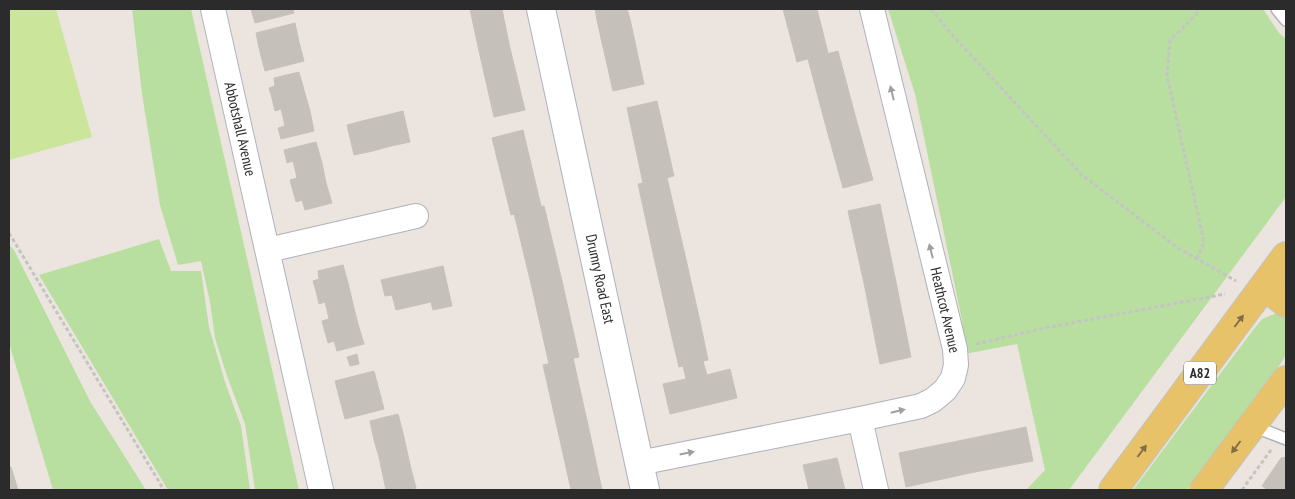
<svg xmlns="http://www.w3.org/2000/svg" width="1295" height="499" viewBox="0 0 1295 499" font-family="'PT Sans Narrow',sans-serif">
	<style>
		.green { fill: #b8df9f }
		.pitch { fill: #cbe69b }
		.building { fill: #c5c0ba; stroke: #c8c1b8 }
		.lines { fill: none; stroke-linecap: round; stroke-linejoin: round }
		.lane-casing { stroke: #afb2bb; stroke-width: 14 }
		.street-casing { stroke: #afb2bb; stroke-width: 26 }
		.secondary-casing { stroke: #afb2bb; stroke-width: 30 }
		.primary-casing { stroke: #c4c4c4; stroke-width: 30 }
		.path { stroke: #c4c4c4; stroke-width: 3; stroke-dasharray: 4 2.5; stroke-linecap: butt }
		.lane { stroke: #fff; stroke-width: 11 }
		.street { stroke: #fff; stroke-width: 24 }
		.secondary { stroke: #fff; stroke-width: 28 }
		.primary { stroke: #e8c268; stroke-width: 28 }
		.oneway { fill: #a0a0a0 }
		.oneway2 { fill: #806f46 }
		.labels { text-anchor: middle; stroke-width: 4; stroke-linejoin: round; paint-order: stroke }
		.shield { fill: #fff; stroke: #6b6b6b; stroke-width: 1 }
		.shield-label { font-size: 14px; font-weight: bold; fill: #2b2b2b }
		.street-label { font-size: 15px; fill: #2b2b2b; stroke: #fff }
	</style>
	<rect width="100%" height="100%" fill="#ece5df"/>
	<path class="green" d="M132,9H191L299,490H255L245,424L227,376L215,338L210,302L201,261L178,265L160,205L142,94Z
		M888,9H1263L1279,33L1286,39V197L1069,490H1026L1045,470L1017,344L965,354L962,320L915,94Z
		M159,239L171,271H201L209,327L225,382L241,426L250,490H168L39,275Z
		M9,245L14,250L91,403L146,490H53L9,343Z
		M1277,313L1286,315V355L1272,377L1187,490H1133L1253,330L1262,319Z"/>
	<path class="pitch" d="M9,9H56L92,137L9,160Z"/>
	<path class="building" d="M251,9H293L294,13L255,23Z
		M470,9H502L509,44L479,51Z
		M595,9H627L630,19L598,25Z
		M783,9H817L828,53L797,62Z
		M630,19L644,84L613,91L598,25Z
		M295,23L299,42L260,52L256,33Z
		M299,42L304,61L265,71L260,52Z
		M509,44L525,110L494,117L479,51Z
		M838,51L855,115L825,123L808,59Z
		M299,72L304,90L272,98L269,88L275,86L274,78Z
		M304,90L310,111L283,117L281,109L275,111L272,98Z
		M657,101L674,176L643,183L627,108Z
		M310,111L314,131L281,139L278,128L285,126L283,117Z
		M403,111L410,142L391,146L383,116Z
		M855,115L873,180L843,188L825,123Z
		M383,116L391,146L373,151L366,120Z
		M366,120L373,151L354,155L347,125Z
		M523,130L541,206L511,215L492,138Z
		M316,142L322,163L295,169L293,161L287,163L284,150Z
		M322,163L326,183L293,191L290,180L297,178L295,169Z
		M667,178L685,255L655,262L638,184Z
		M326,183L332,203L305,210L302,200L296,202L293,191Z
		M880,204L896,282L865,288L848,211Z
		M544,206L562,281L532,288L514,213Z
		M685,255L701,326L671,333L655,262Z
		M343,265L348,283L316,291L313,281L319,279L318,271Z
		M443,266L452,306L433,310L431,302L396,310L392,295L385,296L381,280Z
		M562,281L579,357L549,364L532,288Z
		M896,282L911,357L880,364L865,288Z
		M348,283L353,304L327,310L325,302L319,304L316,291Z
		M353,304L358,324L325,332L322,321L329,319L327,310Z
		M358,324L364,344L337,351L334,341L328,343L325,332Z
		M701,326L708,360L703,361L707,375L730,369L737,398L670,414L663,384L686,379L683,366L679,367L671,333Z
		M357,354L359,364L350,366L347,357Z
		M573,358L590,434L560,440L543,365Z
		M374,371L379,390L340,400L335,381Z
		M379,390L384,409L345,419L340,400Z
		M398,414L403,433L374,440L370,421Z
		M1026,427L1033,461L970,473L963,440Z
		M403,433L407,451L379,457L374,440Z
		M590,434L602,490H571L560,440Z
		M963,440L970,473L906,487L899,453Z
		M407,451L411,469L383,476L379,457Z
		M1286,457V490H1268L1262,486L1281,458Z
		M837,458L845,490H809L803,465Z
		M9,467H11L18,490H9Z
		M411,469L416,488L409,490H386L383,476Z"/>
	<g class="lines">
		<g class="lane-casing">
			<path id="lane" d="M1277,9L1286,20
				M1253,426L1286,439"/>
		</g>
		<g class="street-casing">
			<path id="street" d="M213,9L321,490
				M268,250L416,216
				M860,419L876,490
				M639,463L860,419L921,406L933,400L945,390L953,378L956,365L955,349L872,9"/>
		</g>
		<g class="secondary-casing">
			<path id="secondary" d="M541,9L645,490"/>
		</g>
		<g class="primary-casing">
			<path id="primary" d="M1265,286L1286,303
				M1113,490L1286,256
				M1204,490L1286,380"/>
		</g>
		<path class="path" d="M931,9L954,37L1082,175L1178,248L1236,281
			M9,233L164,490
			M1197,259L1204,242L1167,75L1170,40L1196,15L1198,9
			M976,344L1045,328L1225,294
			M1242,490L1271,450"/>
		<use href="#lane" class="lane"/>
		<use href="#street" class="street"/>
		<use href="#secondary" class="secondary"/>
		<use href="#primary" class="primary"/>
	</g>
	<defs><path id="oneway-solid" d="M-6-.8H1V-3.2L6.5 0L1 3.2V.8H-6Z" transform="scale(1.25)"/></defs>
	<g class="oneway">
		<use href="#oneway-solid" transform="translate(892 93) rotate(-104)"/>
		<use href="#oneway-solid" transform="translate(931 251) rotate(-104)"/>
		<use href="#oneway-solid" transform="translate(898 411) rotate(-13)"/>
		<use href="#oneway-solid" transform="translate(687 453) rotate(-11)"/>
	</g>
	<g class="oneway2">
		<use href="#oneway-solid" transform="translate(1239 321) rotate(-53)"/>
		<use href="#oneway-solid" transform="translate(1236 447) rotate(127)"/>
		<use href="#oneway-solid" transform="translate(1142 451) rotate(-53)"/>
	</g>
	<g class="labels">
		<rect class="shield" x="1184" y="361.5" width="32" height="23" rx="4"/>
		<g class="shield-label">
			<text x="1200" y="378">A82</text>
		</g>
		<g class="street-label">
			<text transform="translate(240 129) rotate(77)" y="5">Abbotshall Avenue</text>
			<text transform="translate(600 279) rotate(78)" y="5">Drumry Road East</text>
			<text transform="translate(945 310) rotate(77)" y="5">Heathcot Avenue</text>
		</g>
	</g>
	<rect width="1295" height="499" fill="none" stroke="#2b2b2b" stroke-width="20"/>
</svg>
